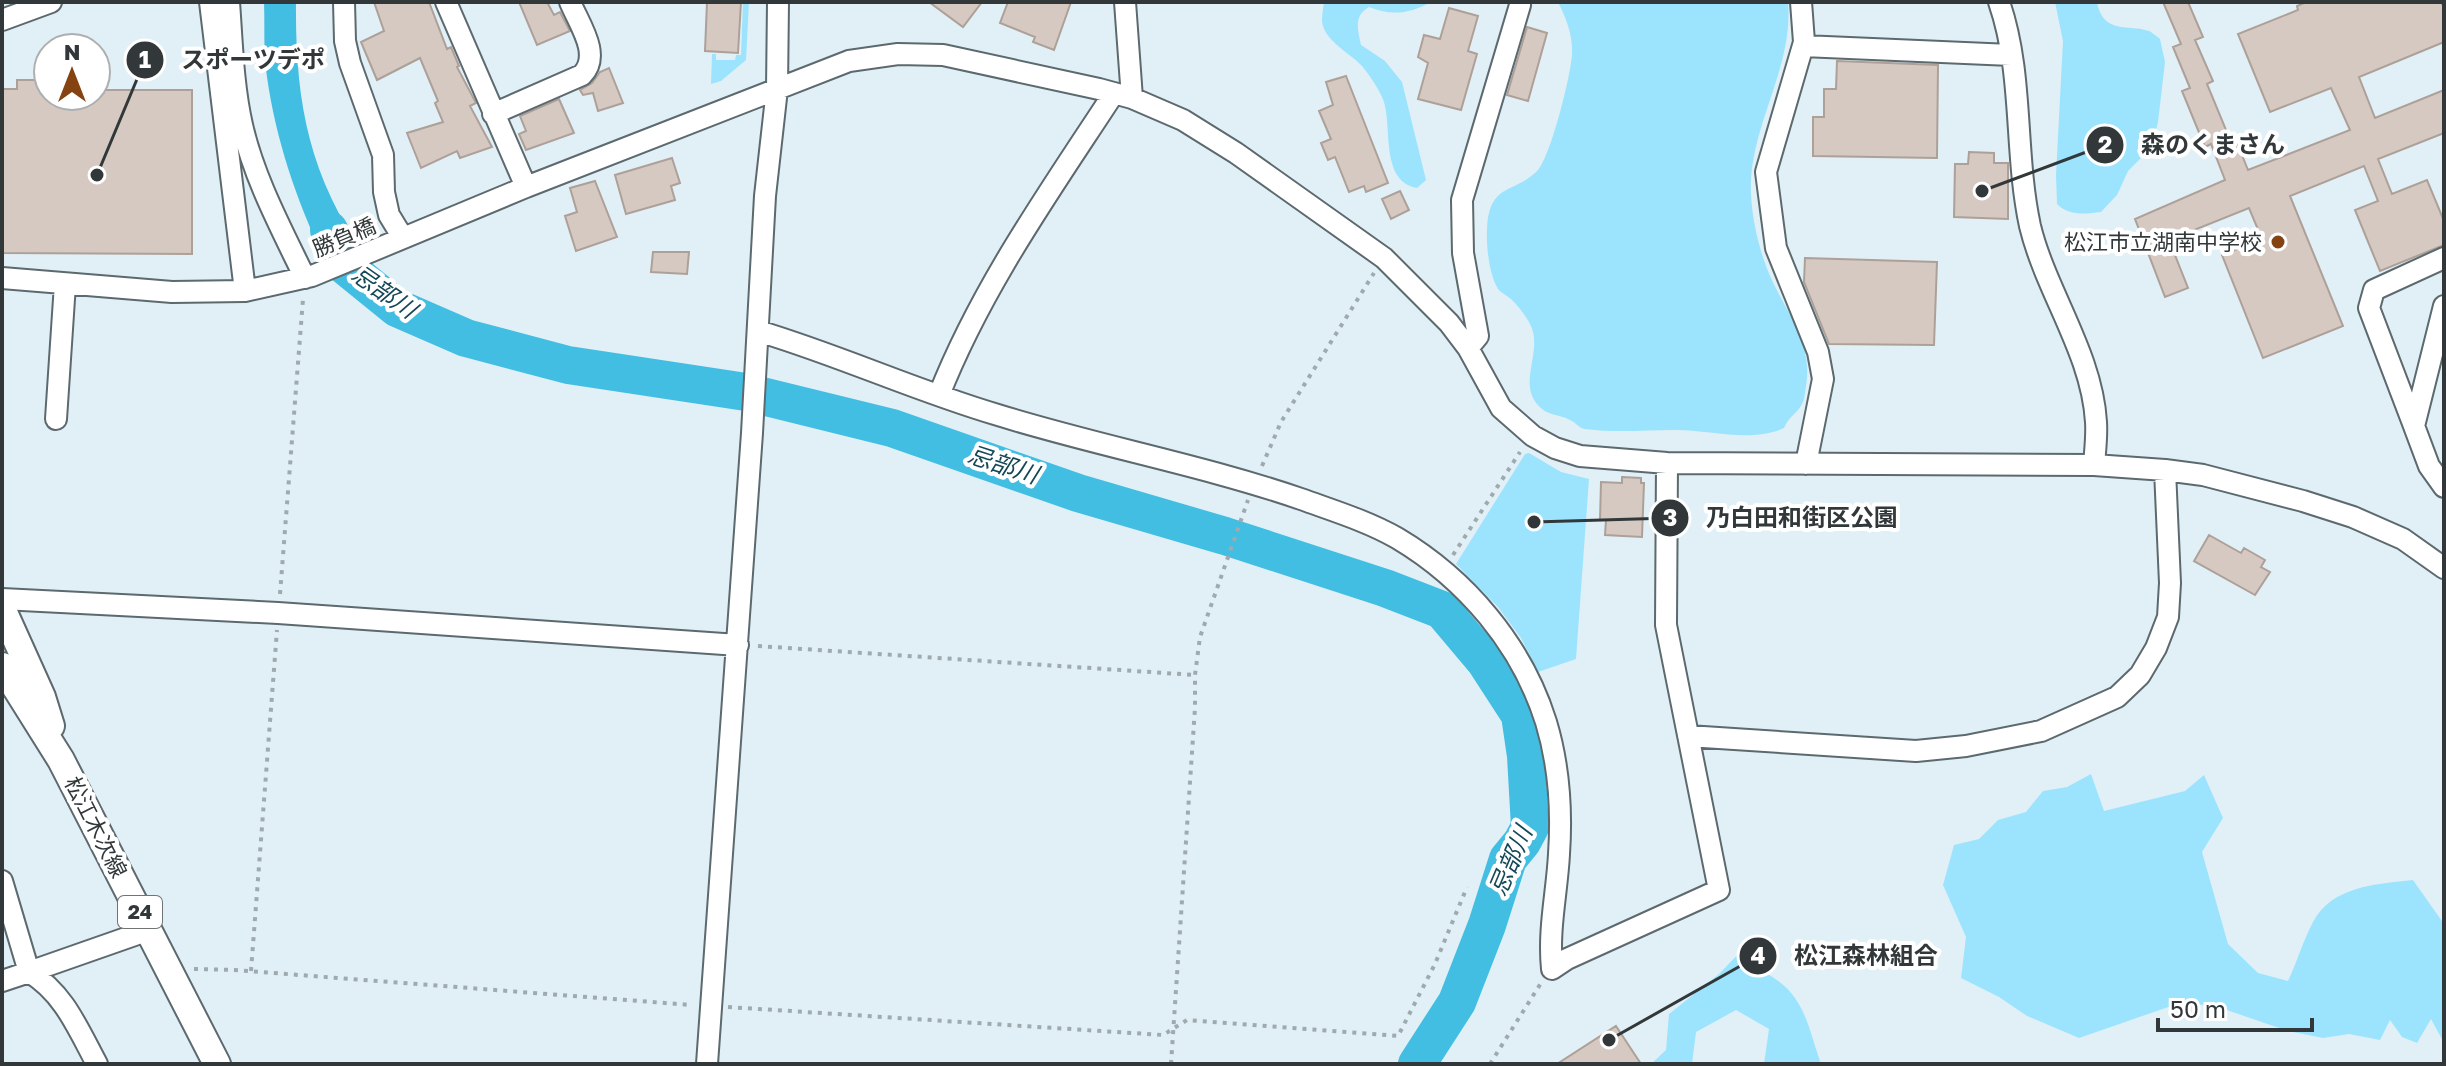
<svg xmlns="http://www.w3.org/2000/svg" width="2446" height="1066" viewBox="0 0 2446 1066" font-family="'Golos Text','Noto Sans JP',sans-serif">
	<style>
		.green { fill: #9ce4fd }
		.water { fill: #42bee2 }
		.pier { fill: #e1f0f6 }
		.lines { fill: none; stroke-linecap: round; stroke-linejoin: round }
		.river { stroke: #42bee2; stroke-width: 38 }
		.building { fill: #d6c9c2; stroke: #ada099; stroke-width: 2 }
		.minor-casing { stroke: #5c696e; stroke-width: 24 }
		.major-casing { stroke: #5c696e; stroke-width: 30 }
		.path { stroke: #9faaaf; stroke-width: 4; stroke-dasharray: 4 6; stroke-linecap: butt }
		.minor { stroke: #fff; stroke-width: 20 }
		.major { stroke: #fff; stroke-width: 26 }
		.poi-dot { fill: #864312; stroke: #fff; stroke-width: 3 }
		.labels { text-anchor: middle; stroke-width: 8; stroke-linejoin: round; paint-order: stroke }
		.shield { fill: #fff; stroke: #707475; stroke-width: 2 }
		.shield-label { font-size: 20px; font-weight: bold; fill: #32383a }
		.street-label { font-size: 22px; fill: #32383a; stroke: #fff }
		.poi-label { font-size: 22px; fill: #32383a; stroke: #fff; text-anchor: end }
		.water-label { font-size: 24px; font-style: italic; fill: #144857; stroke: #fff }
		.leader { fill: none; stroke: #32383a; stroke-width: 3 }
		.callout-dot { fill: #32383a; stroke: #fff; stroke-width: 3 }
		.mark-label { font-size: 24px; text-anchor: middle; font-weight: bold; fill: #fff }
		.callout-label { font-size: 24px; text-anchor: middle; font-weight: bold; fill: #32383a; stroke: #fff; stroke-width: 8; stroke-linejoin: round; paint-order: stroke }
	</style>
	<rect width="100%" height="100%" fill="#e1f0f6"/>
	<path class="green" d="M743,2H749L746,60L721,81L711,84L712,54H716V60H735L736,55H741Z
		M1324,2H1431C1409,14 1392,16 1369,7C1353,16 1358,30 1361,45L1385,61L1402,82L1426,180L1417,188C1378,181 1394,122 1382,97C1377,86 1370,76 1362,66C1349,52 1324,41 1322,21C1322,15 1323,8 1324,2Z
		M1558,2H1788C1794,69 1748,128 1751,194C1752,218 1758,244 1766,266C1782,309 1814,339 1806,386C1805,391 1805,399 1802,404C1797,414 1789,416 1784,428C1752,443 1710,430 1676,430C1646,430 1615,433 1585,429C1578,428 1577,423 1570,420C1559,414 1547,416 1538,405C1517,383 1544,350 1530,324C1525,315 1519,307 1512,300C1508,296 1501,293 1498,289C1489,274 1486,245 1487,229C1489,182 1514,195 1538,170C1551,155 1571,75 1572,54C1573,35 1566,18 1558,2Z
		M2055,2H2097C2103,35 2129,24 2149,31C2150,31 2159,38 2160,39L2165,62L2158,122L2152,147L2128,171L2117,195L2101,212C2085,214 2069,216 2057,204L2056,175L2063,41Z
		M1529,453L1561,472L1589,479L1576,659L1538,672L1521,638L1498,607L1456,564L1525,454Z
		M2091,774L2104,811L2185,791L2204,775L2223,818L2202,852L2228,944L2258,973L2288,981C2297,962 2303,941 2313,922C2332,886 2377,884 2413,880L2444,924V1043L2431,1019L2417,1043L2402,1037L2390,1020L2380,1040L2349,1034L2323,1038L2288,1031L2212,1005L2177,1004L2079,1038L2027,1016L1999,997L1961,978L1966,937L1943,885L1954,845L1979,839L1998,820L2026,812L2043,791L2067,787Z
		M1747,945L1759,970C1804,990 1806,1021 1821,1064H1764L1769,1029L1736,1010L1696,1032L1692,1064H1651L1666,1050L1669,1014L1719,974Z"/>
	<path class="water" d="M264,2H296C295,106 310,180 372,266L336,282C303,219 277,148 267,77C263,52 265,27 264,2Z"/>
	<path class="pier" d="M355,235L374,261L331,280L316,252Z"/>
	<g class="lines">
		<path class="river" d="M329,230L344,265L397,308L466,338L568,365L746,392L892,428L1078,493L1225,536L1385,588L1442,610L1485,661L1520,715L1526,756L1530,827L1522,842L1508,859L1487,925L1457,1002L1417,1064"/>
	</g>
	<path class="building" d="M374,2H429L447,49L451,47L459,66L457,67L476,103L470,106L492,147L460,158L457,151L421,168L407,133L443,122L435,103L438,101L420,58L377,80L361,42L384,31Z
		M519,2H547L554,15L560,12L570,31L537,45Z
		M707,2H741L738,53L705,51Z
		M929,2H982L963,27Z
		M1008,2H1071L1054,50L1033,42L1035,37L1000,23Z
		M2163,2H2188L2203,37L2195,40L2213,81L2207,84L2233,147L2238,145L2248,170L2350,130L2331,88L2270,112L2238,34L2298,10L2297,6L2306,2H2441L2444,8V42L2359,77L2375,118L2444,90V133L2378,159L2392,194L2427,180L2444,221V245L2380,271L2355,210L2378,201L2364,166L2290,196L2343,326L2263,358L2222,255L2262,239L2249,208L2169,240L2188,288L2165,297L2135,219L2225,180L2211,144L2205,147L2182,91L2190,88L2173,47L2181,44Z
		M1449,8L1478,16L1468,51L1477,54L1461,110L1418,99L1428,63L1418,57L1424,35L1440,39Z
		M1527,27L1547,33L1528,101L1507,95Z
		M1837,61L1938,65L1937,158L1813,156V117H1824V89H1836Z
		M609,68L623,103L598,111L593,93L583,95L580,90L592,83L600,72Z
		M1346,76L1388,183L1366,192L1364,186L1349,192L1335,157L1328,160L1321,143L1331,139L1319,111L1333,105L1326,82Z
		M17,80H48V96H96V90H192V254L2,253V89H17Z
		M559,99L574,133L526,150L519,134L526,131L520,116Z
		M1969,152L1994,153V163H2008V219L1954,217L1955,164H1968Z
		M672,158L680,183L671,186L675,200L626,214L615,175Z
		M595,181L617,237L576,251L565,216L577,212L570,188Z
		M1400,191L1409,210L1391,219L1382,199Z
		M653,252H689L687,274L651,272Z
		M1805,258L1937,262L1934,345L1829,344L1804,282Z
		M1622,477L1641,478V483H1644L1642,537L1605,535L1606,520H1600L1601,482L1622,483Z
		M2209,535L2241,553L2244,548L2265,560L2261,567L2270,572L2255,595L2194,561Z
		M1616,1026L1641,1064H1557Z"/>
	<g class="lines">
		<g class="minor-casing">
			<path id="minor" d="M210,2L245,291
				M229,2C232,42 233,85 242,125C254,178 281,228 305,278
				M344,2L345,41L350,63L383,155L384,192L389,215L403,238
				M446,2L526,187
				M1125,2L1132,98
				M1801,2L1804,42L1766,172L1776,248L1818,352L1823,379L1806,464
				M1999,2C2024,74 2014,152 2030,226C2046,292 2092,353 2096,422C2097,436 2095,451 2094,465
				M2,20L51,2
				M1803,46L2011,55
				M493,114L582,75C602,55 579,24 570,2
				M2,278L172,292L245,291L312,276L526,187L849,61L898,54L943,55L1099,89L1132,98L1183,120L1236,153L1384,258L1449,323L1468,348L1501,408L1533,436L1555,448L1580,456L1667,463L2094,465L2165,470L2203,475L2303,501L2353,517L2403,539L2444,568
				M2444,306L2414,426L2429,466L2444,487
				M758,331C839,355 916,391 998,415C1098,446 1202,465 1301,499C1334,511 1367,521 1397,538C1466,579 1522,645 1546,722C1559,765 1562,810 1559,854C1557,893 1548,929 1552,969L1567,959L1719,890L1666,625L1667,463
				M1468,348L1478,336L1463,253L1462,200L1520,5
				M939,395C982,286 1050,191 1114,93
				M56,419L65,284
				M2414,426L2369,308L2374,290L2444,258
				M2,599L278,613L738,645
				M1688,736L1916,751L1966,746L2041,731L2117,697L2140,675L2156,648L2168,617L2170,583L2165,470
				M2,881L29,972L149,930
				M2,981L29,972C64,993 78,1029 97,1064
				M707,1064L752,433L765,196L777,89L778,2"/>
		</g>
		<g class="major-casing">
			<path id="major" d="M2,608L42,697L51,726
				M2,666L61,760L217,1064"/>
		</g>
		<path class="path" d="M1262,466L1281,422L1374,273
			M1453,555L1520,452
			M280,594L303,299
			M758,646L1195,675
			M194,969L234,970L691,1005
			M251,971L277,630
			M728,1007L1163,1035L1187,1020L1398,1036L1435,964L1467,887
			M1171,1064L1195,708V675L1200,637L1248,500
			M1490,1064L1541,983"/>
		<use href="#minor" class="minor"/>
		<use href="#major" class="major"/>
	</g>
	<circle class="poi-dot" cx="2278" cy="242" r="8"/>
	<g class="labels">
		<rect class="shield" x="118" y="896" width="44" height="32" rx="6"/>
		<g class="shield-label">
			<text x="140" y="919">24</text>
		</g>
		<g class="street-label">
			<text transform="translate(344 237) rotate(-23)" y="8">勝負橋</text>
			<text transform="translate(96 827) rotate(63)" y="8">松江木次線</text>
		</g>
		<g class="poi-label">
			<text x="2262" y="250">松江市立湖南中学校</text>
		</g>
		<g class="water-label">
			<text transform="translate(384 292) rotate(35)" y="8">忌部川</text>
			<text transform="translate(1003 465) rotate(18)" y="8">忌部川</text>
			<text transform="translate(1511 861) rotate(-67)" y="8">忌部川</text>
		</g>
	</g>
	<path class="leader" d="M97 175L145 60M1982 191L2105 145M1534 522L1670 518M1609 1040L1758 956"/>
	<g class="callout-dot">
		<circle cx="97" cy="175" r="8"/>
		<circle cx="1982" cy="191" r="8"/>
		<circle cx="1534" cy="522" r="8"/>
		<circle cx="1609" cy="1040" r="8"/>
		<circle cx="145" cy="60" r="20"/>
		<circle cx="2105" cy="145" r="20"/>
		<circle cx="1670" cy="518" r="20"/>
		<circle cx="1758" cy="956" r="20"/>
	</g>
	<g class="mark-label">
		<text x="145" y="68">1</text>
		<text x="2105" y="153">2</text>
		<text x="1670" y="526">3</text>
		<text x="1758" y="964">4</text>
	</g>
	<g class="callout-label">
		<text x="253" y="68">スポーツデポ</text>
		<text x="2213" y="153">森のくまさん</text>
		<text x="1802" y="526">乃白田和街区公園</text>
		<text x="1866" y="964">松江森林組合</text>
	</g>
	<rect width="2446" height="1066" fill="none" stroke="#32383a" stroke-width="8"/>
	<g transform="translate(72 72)"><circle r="38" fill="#ffffff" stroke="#adafb0" stroke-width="2"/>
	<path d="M0-6L14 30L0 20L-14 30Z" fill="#864312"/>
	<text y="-12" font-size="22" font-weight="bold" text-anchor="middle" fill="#32383a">N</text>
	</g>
	<path d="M2158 1018v12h154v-12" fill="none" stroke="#32383a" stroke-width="4"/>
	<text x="2170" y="1018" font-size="24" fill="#32383a" stroke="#ffffff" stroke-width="6" paint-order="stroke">50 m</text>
</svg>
